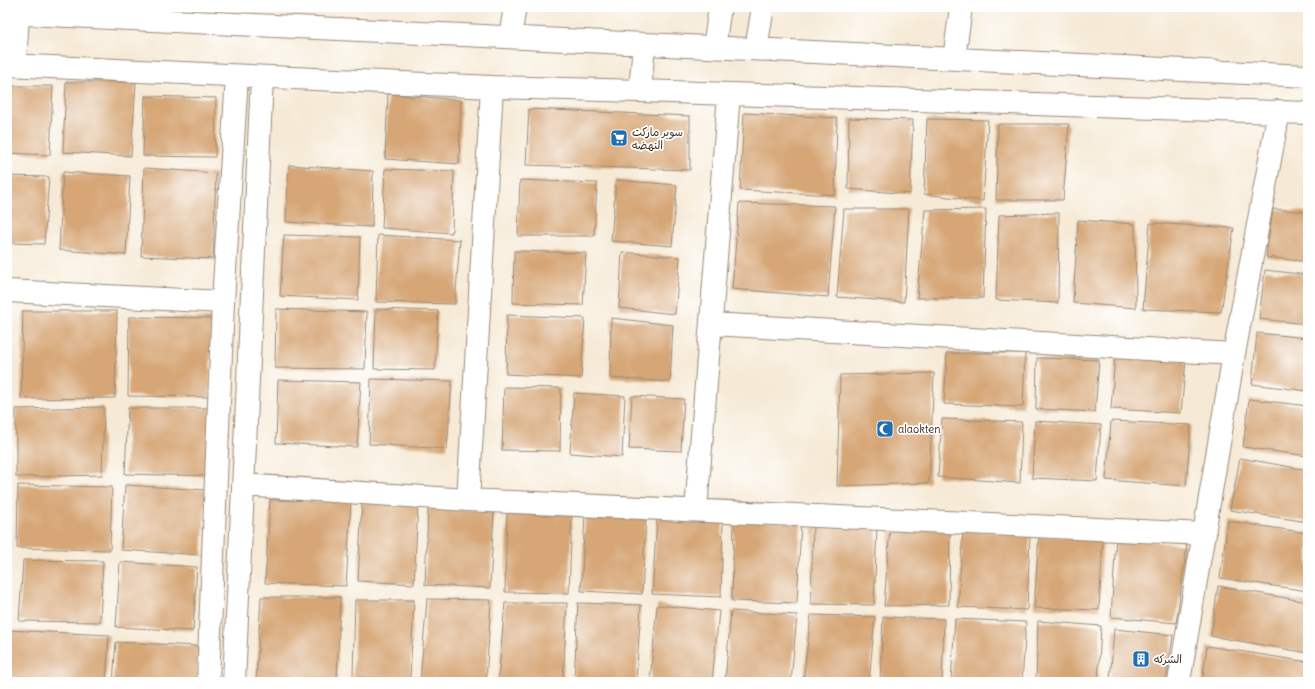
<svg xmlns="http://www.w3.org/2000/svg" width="1315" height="689" viewBox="0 0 1315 689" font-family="Delius,'Playpen Sans Arabic',sans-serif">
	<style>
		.building { fill: #d6a676 }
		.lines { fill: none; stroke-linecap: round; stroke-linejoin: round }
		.street-casing { stroke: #988a7a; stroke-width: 24 }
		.street { stroke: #fff; stroke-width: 22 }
		.labels { text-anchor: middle; stroke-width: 3.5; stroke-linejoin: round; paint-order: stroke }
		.poi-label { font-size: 11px; fill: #3b2a1e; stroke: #fff; text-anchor: start }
	</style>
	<rect width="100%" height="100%" fill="#fff"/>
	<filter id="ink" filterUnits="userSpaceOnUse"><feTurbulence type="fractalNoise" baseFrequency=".025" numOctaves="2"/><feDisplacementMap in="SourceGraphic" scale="8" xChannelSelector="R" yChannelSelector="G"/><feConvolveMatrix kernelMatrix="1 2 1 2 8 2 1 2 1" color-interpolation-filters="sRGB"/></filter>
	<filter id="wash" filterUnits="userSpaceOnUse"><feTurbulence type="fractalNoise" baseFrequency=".012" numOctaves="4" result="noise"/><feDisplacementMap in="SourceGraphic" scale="16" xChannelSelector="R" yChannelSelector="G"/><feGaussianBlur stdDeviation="0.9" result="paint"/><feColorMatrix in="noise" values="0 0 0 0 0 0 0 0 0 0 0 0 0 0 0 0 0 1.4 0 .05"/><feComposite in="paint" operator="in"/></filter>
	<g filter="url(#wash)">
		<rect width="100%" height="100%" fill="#f6ead6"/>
		<g id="blocks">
			<path class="building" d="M66,82H136L131,156L63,152Z
				M7,86H53L50,155L7,153Z
				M388,94L461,100L459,164L385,159Z
				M145,96L216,98L215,157L143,156Z
				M529,109L690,116V170L526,165Z
				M744,113L837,118L835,195L740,190Z
				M849,118L913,120L910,194L848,189Z
				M927,119L988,120L983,201L924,194Z
				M998,124H1069L1063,200H996Z
				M289,165L373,171L372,227L286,222Z
				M144,168L216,173L213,259L141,256Z
				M385,169L454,171L452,233L382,228Z
				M63,172L130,176L126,255L59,250Z
				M7,176L49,177L44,244L7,243Z
				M520,180L597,183L594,236H518Z
				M616,180L677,185L672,246L611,241Z
				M739,203L835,206L828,297L732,289Z
				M844,209H909L904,302L837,297Z
				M986,209L983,298H917L925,210Z
				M1273,209L1308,212V262L1266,257Z
				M1059,213L1058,303L996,300L999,215Z
				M1078,220L1135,224L1136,308L1073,303Z
				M1150,223L1234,228L1221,312L1143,309Z
				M284,235L360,237L358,300L280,296Z
				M378,235L460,240L455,304L376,302Z
				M514,251L586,253L583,305L513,303Z
				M622,252L680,257L675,314L619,308Z
				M1265,270L1308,275V324L1259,319Z
				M276,309L367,312L365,369L275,368Z
				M376,309L438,311L435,370L374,369Z
				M23,311H117L115,398L21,399Z
				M507,315L585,318L581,378L506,374Z
				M129,317L211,318L210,397L128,396Z
				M611,318L673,325L670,382L610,378Z
				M1257,333L1308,338V391L1252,384Z
				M947,353H1025L1023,407L944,404Z
				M1115,355L1186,360L1181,413L1111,409Z
				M1037,358L1099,360L1095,412L1036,409Z
				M934,373L929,483L837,486L840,375Z
				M371,379L452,381L447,449L369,444Z
				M278,380L361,382L357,447L276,443Z
				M504,387L561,388L560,451L502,450Z
				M574,393L625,396L622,457L570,453Z
				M632,396L684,399L681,451L629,449Z
				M1249,399L1308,406V456L1243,447Z
				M104,407L102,475L16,477V409Z
				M128,408H212L209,476L125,474Z
				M942,419L1022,422L1020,483L938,477Z
				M1035,421L1101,425L1097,481L1032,478Z
				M1111,421L1191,425L1186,486L1106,480Z
				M1240,458L1308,470V522L1230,510Z
				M18,485L112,487L110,550L17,548Z
				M125,485L206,490L202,555L121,550Z
				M270,500L351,501L346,586L265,583Z
				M362,502L418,504L414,584L358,581Z
				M428,508L494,511L490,588L425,585Z
				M507,511L572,514L569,593L505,592Z
				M585,514L646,517L642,594L581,591Z
				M657,517L723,519L721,597L652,594Z
				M734,521L801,522L797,603L732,601Z
				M1228,521L1308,533V591L1220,578Z
				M813,523L877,526L874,605L811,604Z
				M890,527L950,529L949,605L884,606Z
				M963,530L1030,534L1027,610L958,607Z
				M1039,536L1103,538L1099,610L1034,608Z
				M1116,538L1187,545L1176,623L1111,617Z
				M23,560L103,561L100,622L19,621Z
				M120,562L197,567L193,631L116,627Z
				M1218,586L1308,602V653L1211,636Z
				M261,597H340L337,682H256Z
				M427,599L491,600L486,682H420Z
				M355,600H414L410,679L353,677Z
				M505,603H567L563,682H498Z
				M578,603L641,605L636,682H574Z
				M657,605L719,611L712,682H650Z
				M731,611L797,615L791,682H725Z
				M811,615L875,617L869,682H803Z
				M883,617L944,619L942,682H880Z
				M955,619L1026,622L1022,682H951Z
				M1038,621L1101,626L1098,682H1036Z
				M1114,629L1173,635L1166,682H1110Z
				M7,630L109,635L106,682H7Z
				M116,642L198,646L197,682H113Z
				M1207,646L1308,662V682H1202Z"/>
		</g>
	</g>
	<g filter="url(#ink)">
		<use href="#blocks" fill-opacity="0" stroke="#988a7a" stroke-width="1"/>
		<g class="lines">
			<g class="street-casing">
				<path id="street" d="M7,13L1308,76
					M510,37L515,7
					M714,47L720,7
					M756,49L763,7
					M954,59L961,7
					M7,65L492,87L640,91L1308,113
					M15,65L18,14
					M640,91L644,44
					M7,291L223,302
					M711,324L1234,354
					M243,485L468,500L1205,534
					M468,500L492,87
					M696,510L729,94
					M208,682L223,302L237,76
					M234,682L262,78
					M1179,682L1234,354L1279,111"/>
			</g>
			<use href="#street" class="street"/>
		</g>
	</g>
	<defs>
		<g id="supermarket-square" transform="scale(0.9)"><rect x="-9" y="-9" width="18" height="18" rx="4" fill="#1f6fb2" stroke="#fff"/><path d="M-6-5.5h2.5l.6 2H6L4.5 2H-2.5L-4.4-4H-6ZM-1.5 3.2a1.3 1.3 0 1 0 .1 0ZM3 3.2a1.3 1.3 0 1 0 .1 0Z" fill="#fff"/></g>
		<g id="mosque-square" transform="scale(0.9)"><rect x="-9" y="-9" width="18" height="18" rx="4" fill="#1f6fb2" stroke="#fff"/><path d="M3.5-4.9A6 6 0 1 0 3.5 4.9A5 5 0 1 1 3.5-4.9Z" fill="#fff"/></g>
		<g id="building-square" transform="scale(0.9)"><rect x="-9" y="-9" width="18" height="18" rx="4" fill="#1f6fb2" stroke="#fff"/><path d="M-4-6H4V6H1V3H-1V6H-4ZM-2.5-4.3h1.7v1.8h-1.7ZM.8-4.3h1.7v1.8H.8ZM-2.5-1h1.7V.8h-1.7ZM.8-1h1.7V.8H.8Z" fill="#fff"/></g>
	</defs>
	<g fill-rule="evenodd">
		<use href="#supermarket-square" x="619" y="138"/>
		<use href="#mosque-square" x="885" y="429"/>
		<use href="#building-square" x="1141" y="659"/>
	</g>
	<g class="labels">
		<g class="poi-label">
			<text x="632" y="136">سوبر ماركت<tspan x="632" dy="13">النهضه</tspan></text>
			<text x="898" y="433">alaokten</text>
			<text x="1154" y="663">الشركه</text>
		</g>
	</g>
	<rect width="1315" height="689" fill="none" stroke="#fff" stroke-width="24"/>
</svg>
